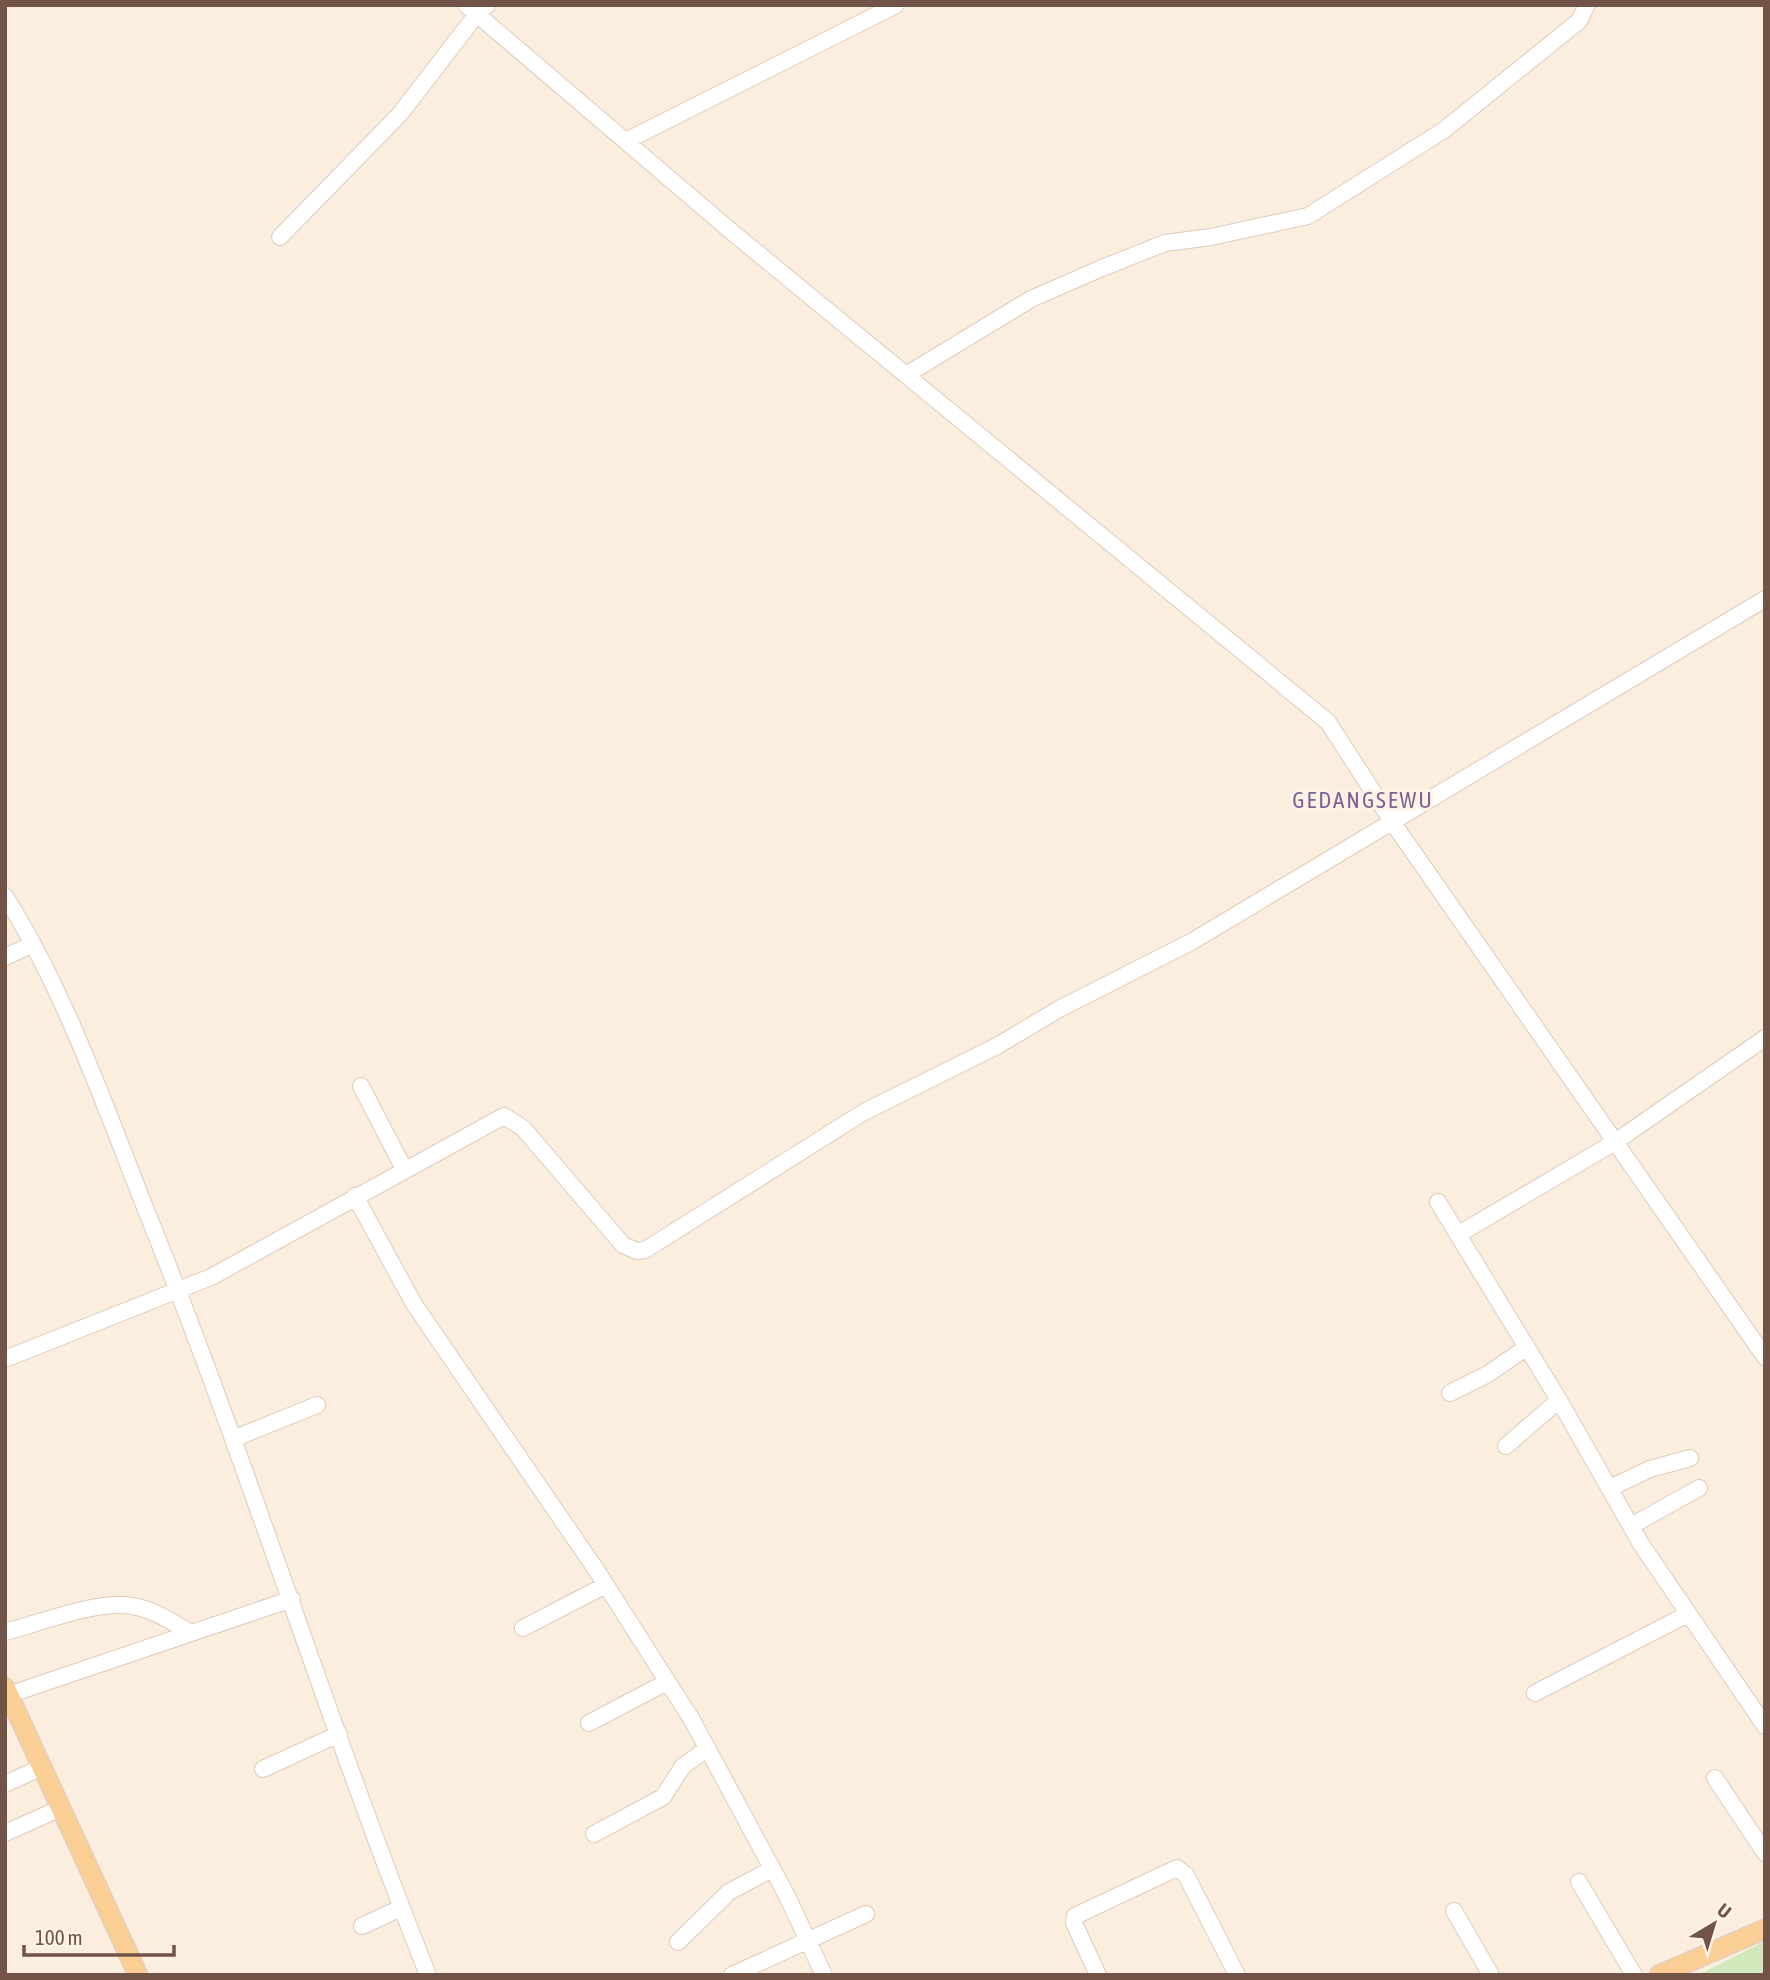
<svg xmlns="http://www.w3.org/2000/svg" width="1770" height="1980" viewBox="0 0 1770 1980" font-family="'Asap Condensed',sans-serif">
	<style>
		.green { fill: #d2e9be }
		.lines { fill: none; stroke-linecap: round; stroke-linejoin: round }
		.minor-casing { stroke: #dfcabb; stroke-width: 18 }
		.major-casing { stroke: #d7cfcb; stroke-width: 21 }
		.minor { stroke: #fff; stroke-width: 16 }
		.major { stroke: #fbce96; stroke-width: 19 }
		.labels { text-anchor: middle; stroke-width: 6; stroke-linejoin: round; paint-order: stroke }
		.quarter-label { font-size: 23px; letter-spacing: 2px; fill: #806295; stroke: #fff3e5 }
	</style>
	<rect width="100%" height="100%" fill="#fceedf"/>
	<path class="green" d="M1765,1941V1975H1698Z"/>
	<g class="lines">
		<g class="minor-casing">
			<path id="minor" d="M466,5L732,232L1328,722L1393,823L1765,1357
				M626,141L896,5
				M280,237L400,114L477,14L487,5
				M906,375L1031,299L1102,268L1165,243L1211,237L1308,216L1444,130L1579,21L1587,5
				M5,896C67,995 105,1107 148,1215C249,1465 328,1724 428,1975
				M5,957L33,944
				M361,1086L404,1169
				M355,1196L414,1304L597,1571L692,1720L787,1896L824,1975
				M1438,1202L1559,1400L1641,1544L1765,1726
				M1459,1234L1615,1142L1765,1038
				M5,1359L211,1277L504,1116L523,1128L623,1245L637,1251L645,1250L864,1112L997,1046L1059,1009L1191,942L1765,599
				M1450,1393L1488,1374L1527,1347
				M235,1438L317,1405
				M1506,1446L1559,1400
				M1610,1488L1650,1469L1690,1458
				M1631,1526L1699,1488
				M523,1628L606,1585
				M5,1632C40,1623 97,1600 132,1606C153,1609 172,1622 191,1633
				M1535,1693L1688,1614
				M8,1695L292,1599
				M589,1723L667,1682
				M263,1769L339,1734
				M1715,1778L1765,1853
				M5,1784L40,1768
				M5,1833L59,1809
				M594,1834L663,1797L683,1766L707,1749
				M1579,1882L1634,1975
				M1454,1911L1491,1975
				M362,1926L401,1908
				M678,1942L729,1892L772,1869
				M732,1975L866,1914
				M1098,1975L1074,1923L1075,1916L1177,1868L1186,1875L1237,1975"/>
		</g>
		<g class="major-casing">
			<path id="major" d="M5,1687L138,1975
				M1659,1975L1765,1929"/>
		</g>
		<use href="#minor" class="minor"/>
		<use href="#major" class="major"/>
	</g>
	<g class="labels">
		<g class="quarter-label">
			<text x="1363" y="808">GEDANGSEWU</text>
		</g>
	</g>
	<rect width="1770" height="1980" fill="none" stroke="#715347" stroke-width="14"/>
	<g transform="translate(1714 1924) rotate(38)" stroke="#fff3e5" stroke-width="5" paint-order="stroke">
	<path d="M0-5L12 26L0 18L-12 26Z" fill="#715347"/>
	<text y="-10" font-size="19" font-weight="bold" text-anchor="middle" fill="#715347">U</text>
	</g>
	<path d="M24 1945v10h150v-10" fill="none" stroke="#715347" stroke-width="3.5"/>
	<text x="35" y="1945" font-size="21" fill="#715347" stroke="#fff3e5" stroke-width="5" paint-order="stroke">100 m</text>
</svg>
